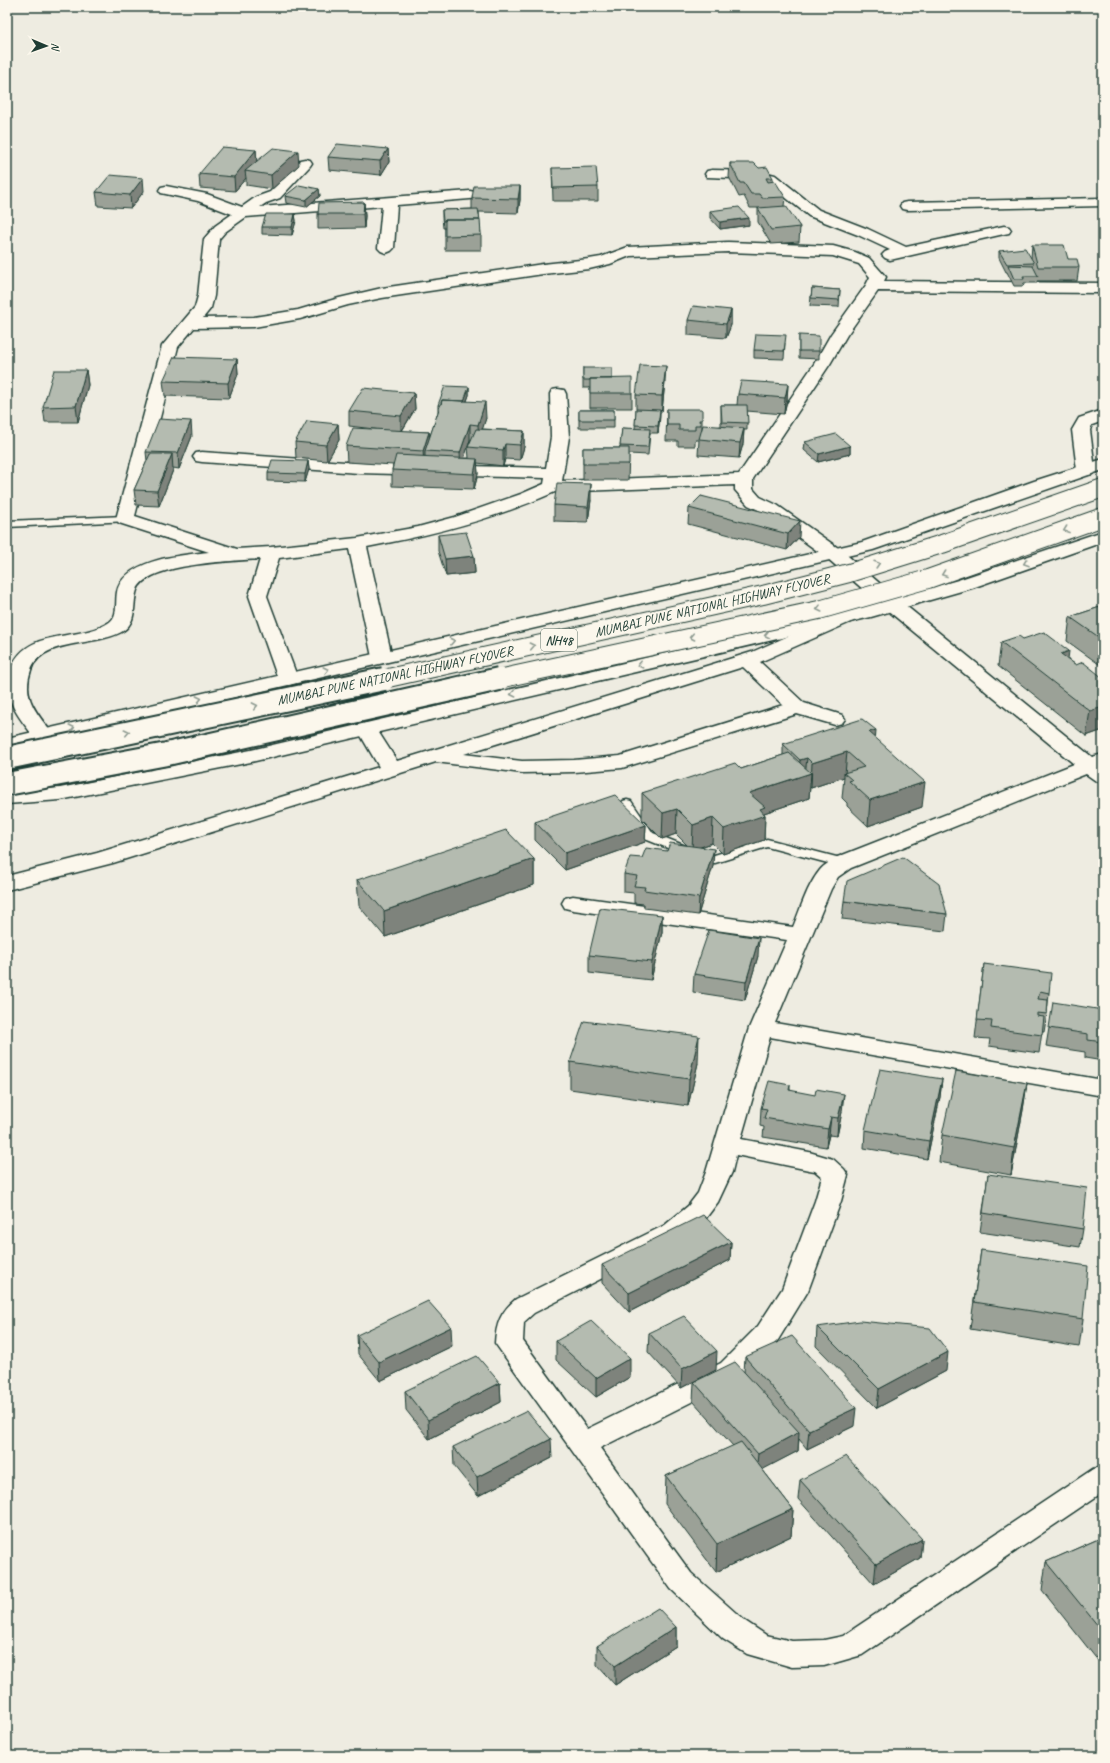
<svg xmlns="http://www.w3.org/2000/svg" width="1110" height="1763" viewBox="0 0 1110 1763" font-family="Caveat,sans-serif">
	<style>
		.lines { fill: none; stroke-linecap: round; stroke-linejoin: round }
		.lane-casing { stroke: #1f3d34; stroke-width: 3 }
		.street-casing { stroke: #1f3d34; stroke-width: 3 }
		.secondary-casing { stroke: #1f3d34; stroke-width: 3 }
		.lane { fill: #fbf7ec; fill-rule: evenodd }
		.street { fill: #fbf7ec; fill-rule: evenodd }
		.secondary { fill: #fbf7ec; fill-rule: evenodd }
		.highway-bridge-far1-casing { stroke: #1f3d34; stroke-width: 20; stroke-linecap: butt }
		.highway-bridge-casing { stroke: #1f3d34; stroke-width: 26; stroke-linecap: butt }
		.highway-bridge-far1 { stroke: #fbf7ec; stroke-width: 18 }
		.highway-bridge { stroke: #fbf7ec; stroke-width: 22 }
		.wall { fill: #9ba197; stroke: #1f3d34; fill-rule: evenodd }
		.shaded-wall { fill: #7e837b; stroke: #1f3d34 }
		.building { fill: #b4bbb0; stroke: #1f3d34 }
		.oneway { stroke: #8d9a90 }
		.labels { text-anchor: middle; stroke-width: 3; stroke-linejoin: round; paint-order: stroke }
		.shield { fill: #fbf7ec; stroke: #61756b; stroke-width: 1 }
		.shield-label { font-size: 13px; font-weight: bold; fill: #1f3d34 }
		.street-label { font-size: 14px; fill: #1f3d34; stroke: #fbf7ec }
	</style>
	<rect width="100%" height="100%" fill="#eeece1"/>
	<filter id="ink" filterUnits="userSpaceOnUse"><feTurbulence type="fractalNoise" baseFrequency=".025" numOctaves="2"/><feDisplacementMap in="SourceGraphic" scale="8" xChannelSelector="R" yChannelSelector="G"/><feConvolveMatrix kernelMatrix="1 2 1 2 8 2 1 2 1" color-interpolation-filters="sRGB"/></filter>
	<g filter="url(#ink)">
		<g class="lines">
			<g class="lane-casing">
				<path id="lane" d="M125,516L130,519L129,521L7,527V521Z
					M627,800L631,801L653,833L711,856L767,839L848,860L849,863L848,866L843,867L767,847L715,863H705L645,839L621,804L623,801Z"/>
			</g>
			<g class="street-casing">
				<path id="street" d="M305,159L310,160L312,163L310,166L280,198L266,203L260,207L470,191L475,192L477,195L475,198L470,199L397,205L394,248L391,251L386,253L381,251L378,248L382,206L246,217L225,232L219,239L214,296L211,308L203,318L254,317L298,310L339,298L382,288L543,264L589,259L601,257L628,247L728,242L833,246L855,252L869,258L886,277L884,281L1103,283V293L878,291L847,335L830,364L753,479V489L760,497L777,505L841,550L900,601L1092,757L1103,754V783L1096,781L1086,774L851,868L838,877L831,889L775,1023L1103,1080V1096L770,1037L741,1139L809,1152L833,1159L844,1169L848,1175L841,1201L808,1291L778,1340L741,1377L600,1448L691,1573L745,1621L766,1635L792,1641L824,1640L843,1636L1093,1469L1103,1466V1492L862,1655L824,1666L792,1667L747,1654L723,1639L671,1589L495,1343C496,1324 501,1311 516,1299L665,1225L688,1206L698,1193L706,1172L749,1028L787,940L573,910L565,908L562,903L565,898L573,896L793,927C801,908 807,886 820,870C824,865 830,862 835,858L1074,764L886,609L827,558L765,513L748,505L735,490V485L555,492C495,519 432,535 367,547L392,657L389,661L382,663L375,661L372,657L349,549L279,558L267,596L298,679L295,683L288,685L281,683L278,679L249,596L260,559C234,561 147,563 137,590C132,604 138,621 123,631C97,647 41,638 31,670C21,699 38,713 53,735L50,739L43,741L36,739C19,718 1,698 11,669C26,627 77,642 108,623C119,617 115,602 117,592C124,559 182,555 209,552L119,523L116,519L162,346L195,307L198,296L204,239L215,226L232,214L198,201L161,193L159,190L161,187L166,186L207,194L242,207L256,197L270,192L300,160ZM728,252L833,256L859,264L870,277L866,285L831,334L814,364L739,474L562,481L569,437L566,394L564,390L558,389L552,390L550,394L551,437L546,468L359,463L202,452L196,453L193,457L196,461L202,462L359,473L545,478L544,484L521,494L455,517L418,527L357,538L271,547L237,549L135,516L178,347L194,328L254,327L300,319L348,305L382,298L543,274L589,269L610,264L630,256ZM736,1155L809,1170L815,1171L822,1177L815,1201L782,1289L758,1326L721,1363L587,1429L523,1341L524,1322L534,1313L683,1237L706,1218L718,1202L732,1172Z
					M712,170L759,171L775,175L819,210L868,229L906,247L1004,226L1009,227L1011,230L1009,233L1004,234L890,260L885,258L882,255L885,252L890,250L858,235L809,216L765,181L758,179L707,177L705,174L707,171Z
					M1103,198V206L907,210L902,209L900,206L902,203L907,202Z
					M1103,410V421L1092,425L1090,430L1095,470L1092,474L1086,475L1080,474L1077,470L1072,430L1079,418Z
					M846,611L853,613L856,617L853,621L760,662L804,703L842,715L845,719L842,723L835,725L797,714L622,768L574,772L522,773L436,762L113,863L7,890V876L97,853L379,767L357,729L360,725L367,723L374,725L397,761L752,652ZM743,667L783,705L620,756L574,760L522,761L464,754Z"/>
			</g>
			<g class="secondary-casing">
				<path id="secondary" d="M1103,459V470L873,550L7,750V738L862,542L1034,481Z
					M1103,531V542L972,588L871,617L251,762L60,800L7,804V792L60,788L251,750L859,608L958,580Z"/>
			</g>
			<use href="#lane" class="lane"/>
			<use href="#street" class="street"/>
			<use href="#secondary" class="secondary"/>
			<g class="highway-bridge-far1-casing">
				<path id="highway-bridge-far1" d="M379,680L763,595L849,573L942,544L1103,488
					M494,680L819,610L928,579L1103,517"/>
			</g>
			<g class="highway-bridge-casing">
				<path id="highway-bridge" d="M7,758L384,679
					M7,784L167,754L499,679"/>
			</g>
			<use href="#highway-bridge-far1" class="highway-bridge-far1"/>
			<use href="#highway-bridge" class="highway-bridge"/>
		</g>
		<path class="wall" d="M388,149L389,162L381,175L329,170L328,157Z
			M256,150L257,162L299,165L272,189L246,185V178L235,191L200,188L199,174Z
			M730,163L759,168L773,178V181L785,197L784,206L800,227L799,242L771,244L758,222V208H750L744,196L739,197L729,177Z
			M552,168L598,187V201H553Z
			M520,186V200L518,213L479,212L481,235V250H445V228H443L442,217V210L472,209V198Z
			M319,189L320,196L306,207L286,203L285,196Z
			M144,191L131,208L98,206L96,192Z
			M364,202L365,216L364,228L318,229V214Z
			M710,211L749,225L720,229L710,218Z
			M295,214L296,221L292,235L262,234V227Z
			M1032,245L1068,259L1079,267L1077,281H1037V283H1024L1023,286H1014L1007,272H1006L999,258V251L1031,258Z
			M812,288L840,290L839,307L810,306Z
			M731,310V325L726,338L688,335V320Z
			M799,335L819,351V359L799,358Z
			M785,343L784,359L754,358V350Z
			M237,359L238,374L229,398L165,396L163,381Z
			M583,368L612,379L632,393V408H590V388H583Z
			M86,370L88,385L78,422H45L43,407Z
			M665,381L662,411H660L658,433H650L648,455L629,454L628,480H583V448H620L622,428L635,429L636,410V395Z
			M788,384L787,400L784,414L747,411V430H744L743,444L739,458L698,455L699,440H695V446H678V441H666L667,409L702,420V429L721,426V405H737L738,394Z
			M469,387V395L467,401L486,418L482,429L524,431V447L520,460L505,459L503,466L477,463L478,474L474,489L392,486V470L393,465L347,462L346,446L382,430L349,426V411L414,393L415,409L402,431L429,432V439L438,413V405ZM470,440H471L468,447L469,458H464Z
			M579,410H614V428H579Z
			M338,424L339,440L327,461L296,458L295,442Z
			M192,436L179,469L173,468V470L159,506L136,505L134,490L147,461L146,452Z
			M805,442L850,446V454L818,462L804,450Z
			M308,461L309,469L305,482L268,481V473Z
			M701,496L799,537L787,550L688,524L689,508Z
			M591,500L588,522L554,521V505Z
			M438,535L474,556L475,573L446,576L438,551Z
			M1103,606V667L1067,641L1070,617Z
			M1023,639L1068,659L1076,665L1103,678V730L1086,736L998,666L1001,642Z
			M875,738L922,807L868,826L847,806V803L842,798L844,777L811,788L810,787L809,798L764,813L765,815L764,840L723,854L712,843L701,847L713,866L698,915L644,908V904L634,903V893L624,892V874L642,858L687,845L676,834L662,839L642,819V793L741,769L783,755V744Z
			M535,822L646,825L645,842L565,870L535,840Z
			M534,859V885L385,937L359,906L357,880Z
			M844,901L947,914L945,931L842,919Z
			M662,915V932L651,980L589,973V955Z
			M758,956L745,1000L693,992L694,974Z
			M984,964L1049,993L1047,1014L1044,1032H1042L1039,1053L989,1046L990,1039L975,1038Z
			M1103,1010V1061L1085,1058V1052L1046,1046L1049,1028Z
			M570,1062L698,1063L688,1106L570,1089Z
			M942,1079L940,1097L927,1159L864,1148L865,1130Z
			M1027,1083L1023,1110L1011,1175L939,1162L942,1135Z
			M790,1085V1090L842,1112L837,1136L829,1135L826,1147L763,1137L764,1127L760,1126L761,1108Z
			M988,1174L1083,1229L1080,1247L980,1232Z
			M731,1242L730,1260L629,1312L602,1283V1265Z
			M981,1250L1083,1319L1079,1347L970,1329Z
			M817,1327L946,1371L877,1408L816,1346Z
			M649,1333L716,1370L681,1388L648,1352Z
			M357,1335L452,1346L380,1381L358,1354Z
			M556,1341L630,1377L596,1397L556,1360Z
			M745,1357L854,1426L807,1449L799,1439L798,1451L762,1469L793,1509L791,1536L716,1572L665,1504L666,1476L733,1446L693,1401L694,1382L744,1372Z
			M500,1383L501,1402L429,1439L406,1410L405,1391Z
			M453,1447L552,1458L478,1496L454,1466Z
			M800,1480L922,1539L920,1558L874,1584L798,1499Z
			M1103,1537V1667L1042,1590L1046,1562Z
			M676,1627V1646L615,1685L597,1665V1646Z"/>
		<path class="shaded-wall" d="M388,149L389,162L381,175L380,161Z
			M256,150L257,164L245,171L246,178L235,191L234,177Z
			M298,151L299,165L272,189L271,175Z
			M143,178L144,191L131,208L130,195Z
			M520,186V200L518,213V199Z
			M319,189L320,196L306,207V200Z
			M364,202L365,216L364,228L363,214Z
			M295,214L296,221L292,235V227Z
			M749,218V225L720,229V222Z
			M731,310V325L726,338V324Z
			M237,359L238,374L229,398L228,383Z
			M666,366L665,381L662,411V396Z
			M86,370L88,385L78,422L76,406Z
			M788,384L787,400L784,414L785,398Z
			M469,387V395L462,414V407Z
			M414,393L415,409L401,432V416Z
			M485,402L486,418L479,440L478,425Z
			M660,410V417L658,433V426Z
			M191,421L192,436L179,469L178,453Z
			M338,424L339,440L327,461L326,445Z
			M470,424V440L461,469L460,453Z
			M744,428L743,444L739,458L740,443Z
			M524,431V447L520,460V445Z
			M429,432L430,448L425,451V461L424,466L423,451Z
			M505,444V459L503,466V450Z
			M850,446V454L818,462L819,454Z
			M172,454L173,470L159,506L157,491Z
			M477,459L478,474L474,489V474Z
			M308,461L309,469L305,482V474Z
			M591,484V500L588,522V507Z
			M800,521L799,537L787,550L788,534Z
			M474,556L475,573L446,576L445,559Z
			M1069,651L1066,676L1061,654Z
			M1103,694V730L1086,736L1090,711L1100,695Z
			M876,730L874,755L869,732Z
			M847,752L845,774L844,773V777L811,788L812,763Z
			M807,758L805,775L811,773L809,798L764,813V815H765L764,840L723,854L724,829L749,793L799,777L800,760Z
			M925,782L922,807L868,826L870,800Z
			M677,809L676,834L662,839L663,813Z
			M713,818L712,843L692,850L693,825Z
			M646,825L645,842L565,870V853Z
			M714,849L713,866L698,915L699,898Z
			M534,859V885L385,937L384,911Z
			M662,915V932L651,980L652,962Z
			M759,938L758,956L745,1000L746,982Z
			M699,1036L698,1063L688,1106L689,1079Z
			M942,1079L940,1097L927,1159L929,1141Z
			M1027,1083L1023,1110L1011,1175L1014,1148Z
			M844,1094L842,1112L837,1136L838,1118Z
			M831,1117L829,1135L826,1147L828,1129Z
			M731,1242L730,1260L629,1312V1293Z
			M451,1327L452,1346L380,1381L379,1362Z
			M717,1351L716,1370L681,1388L682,1369Z
			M948,1352L946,1371L877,1408L879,1389Z
			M630,1358V1377L596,1397V1378Z
			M500,1383L501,1402L429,1439L428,1420Z
			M856,1408L854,1426L807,1449L809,1430Z
			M799,1432L798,1451L756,1473L758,1454Z
			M551,1439L552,1458L478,1496L477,1477Z
			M793,1509L791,1536L716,1572L717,1544Z
			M922,1539L920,1558L874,1584L876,1564Z
			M676,1627V1646L615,1685V1666Z"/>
		<path class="building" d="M337,144L388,149L380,161L328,157Z
			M222,147L256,150L234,177L199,174Z
			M273,148L298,151L271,175L245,171Z
			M730,163H754L759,168L767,167L773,178H766L768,182L775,181L785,197L762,198L759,194H751L744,183H740Z
			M596,167L598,187L553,188L552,168Z
			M110,175L143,178L130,195L96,192Z
			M299,185L319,189L306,200L285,196Z
			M474,186H520L518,199L472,198Z
			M364,202L363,214H318L319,203Z
			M786,206L800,227L771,230L758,208Z
			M739,207L749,218L720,222L710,211Z
			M478,209L480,220H445V221H443L442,210Z
			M266,214H295L292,227H262Z
			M445,220H480L481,235L445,236Z
			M1032,245H1064L1068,259H1077L1079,267H1038Z
			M1025,248L1034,263L1007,264L999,251Z
			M1008,265L1033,266L1038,276H1023L1024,279H1014Z
			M812,288L840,290L839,300L811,298Z
			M693,306L731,310L726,324L688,320Z
			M756,334L786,335L784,351L754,350Z
			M799,335L819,336V351H799Z
			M174,357L237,359L228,383L163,381Z
			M640,365L666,366L662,396L636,395Z
			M583,368H612V379H590V380H583Z
			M54,370H86L76,406L43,407Z
			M632,378V393H590V379Z
			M741,381L788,384L785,398L738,394Z
			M445,386L469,387L464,401L442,400L441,405H438Z
			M363,388L414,393L401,416L349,411Z
			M442,400L485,402L478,425L470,424L460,453L425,451Z
			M721,405H747L748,423L722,422Z
			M636,409L660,410L658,426L635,425Z
			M667,409H702V420H699L700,425H695V430H679V425H667Z
			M579,410H614V420H579Z
			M159,419L191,421L178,453L146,452Z
			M307,421L338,424L326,445L295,442Z
			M703,425L744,428L740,443L699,439Z
			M353,428L429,432L423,451L346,446Z
			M622,428L650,429L648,447L620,446Z
			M476,429L524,431L520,445L505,444L503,450L468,447Z
			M836,434L850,446L819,454L805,442Z
			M583,448H629V464H583Z
			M150,454H172L157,491L134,490Z
			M396,455L477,459L474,474L392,470Z
			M272,460L308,461L305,474L268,473Z
			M557,483L591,484L588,507L554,505Z
			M701,496L800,521L788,534L689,508Z
			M466,532L474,556L445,559L438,535Z
			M1103,606V640L1070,617Z
			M1044,632L1069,651L1061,654L1076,665L1083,662L1103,678V694L1100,695L1103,697V707L1090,711L1001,642L1019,636L1023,639Z
			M862,719L876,730L869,732L925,782L870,800L849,781L852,780L844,773L864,767L847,752L812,763L807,758L800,760L783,744Z
			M789,753L811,773L749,793L765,807L760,809L765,815L724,829L713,818L693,825L677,809L663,813L642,793L735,763L741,769Z
			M615,795L646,825L565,853L535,822Z
			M506,830L534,859L384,911L357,880Z
			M670,843L714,849L699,898L644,890L645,887L634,886L637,876L624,874L630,857L642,858L646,848L667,851Z
			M903,857L939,884L947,914L844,901L847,881Z
			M600,908L662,915L652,962L589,955Z
			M709,930L759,938L746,982L694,974Z
			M984,964L1051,973L1049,993L1040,991L1038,999L1048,1000L1047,1014L1037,1013V1016L1044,1017L1042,1035L991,1028L992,1021L977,1020Z
			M1053,1002L1103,1010V1042L1088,1040V1034L1049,1028Z
			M584,1021L699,1036L689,1079L570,1062Z
			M880,1069L942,1079L929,1141L865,1130Z
			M956,1071L1027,1083L1014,1148L942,1135Z
			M769,1081L790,1085L789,1090L815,1095L816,1089L844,1094L838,1118L831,1117L828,1129L764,1118L767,1109L761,1108Z
			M988,1174L1087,1188L1083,1229L983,1213Z
			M703,1215L731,1242L629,1293L602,1265Z
			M981,1250L1088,1266L1083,1319L974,1302Z
			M428,1301L451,1327L379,1362L357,1335Z
			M684,1316L717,1351L682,1369L649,1333Z
			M591,1321L630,1358L596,1378L556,1341Z
			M860,1321L930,1328L948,1352L879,1389L817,1327Z
			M792,1336L856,1408L809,1430L745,1357Z
			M477,1356L500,1383L428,1420L405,1391Z
			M735,1362L799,1432L758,1454L694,1382Z
			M527,1411L551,1439L477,1477L453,1447Z
			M741,1442L793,1509L717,1544L666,1476Z
			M846,1456L922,1539L876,1564L800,1480Z
			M1103,1537V1632L1046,1562Z
			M658,1608L676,1627L615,1666L597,1646Z"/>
		<defs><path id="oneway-chevron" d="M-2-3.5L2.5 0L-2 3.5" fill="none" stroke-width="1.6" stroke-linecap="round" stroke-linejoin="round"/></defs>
		<g class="oneway">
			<use href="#oneway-chevron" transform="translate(1066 530) rotate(160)"/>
			<use href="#oneway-chevron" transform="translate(1026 563) rotate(161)"/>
			<use href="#oneway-chevron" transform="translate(877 564) rotate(-17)"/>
			<use href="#oneway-chevron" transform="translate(944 574) rotate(160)"/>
			<use href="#oneway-chevron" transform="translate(819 609) rotate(166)"/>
			<use href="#oneway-chevron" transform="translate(767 635) rotate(167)"/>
			<use href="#oneway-chevron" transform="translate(692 637) rotate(168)"/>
			<use href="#oneway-chevron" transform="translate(452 641) rotate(-13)"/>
			<use href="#oneway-chevron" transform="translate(532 646) rotate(-12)"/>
			<use href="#oneway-chevron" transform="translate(640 665) rotate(167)"/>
			<use href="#oneway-chevron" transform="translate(326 670) rotate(-14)"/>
			<use href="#oneway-chevron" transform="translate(513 694) rotate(167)"/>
			<use href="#oneway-chevron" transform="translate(199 699) rotate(-13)"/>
			<use href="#oneway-chevron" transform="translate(255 706) rotate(-11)"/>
			<use href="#oneway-chevron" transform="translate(72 728) rotate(-13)"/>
			<use href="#oneway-chevron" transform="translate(127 732) rotate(-13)"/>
		</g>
	</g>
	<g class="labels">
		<rect class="shield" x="541" y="629" width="36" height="22" rx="3"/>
		<g class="shield-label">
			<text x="559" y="645">NH48</text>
		</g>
		<g class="street-label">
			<text transform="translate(712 605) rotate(-13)" y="5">MUMBAI PUNE NATIONAL HIGHWAY FLYOVER</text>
			<text transform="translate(395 675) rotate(-12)" y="5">MUMBAI PUNE NATIONAL HIGHWAY FLYOVER</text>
		</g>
	</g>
	<rect width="1110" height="1763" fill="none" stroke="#fbf7ec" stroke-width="24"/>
	<rect x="12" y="12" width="1086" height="1739" fill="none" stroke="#1f3d34" stroke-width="1.5" filter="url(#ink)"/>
	<g transform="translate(46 46) rotate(92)" stroke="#fbf7ec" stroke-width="3" paint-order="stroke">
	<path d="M0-3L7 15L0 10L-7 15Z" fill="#1f3d34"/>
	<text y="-6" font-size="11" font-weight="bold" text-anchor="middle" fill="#1f3d34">N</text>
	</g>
</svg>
